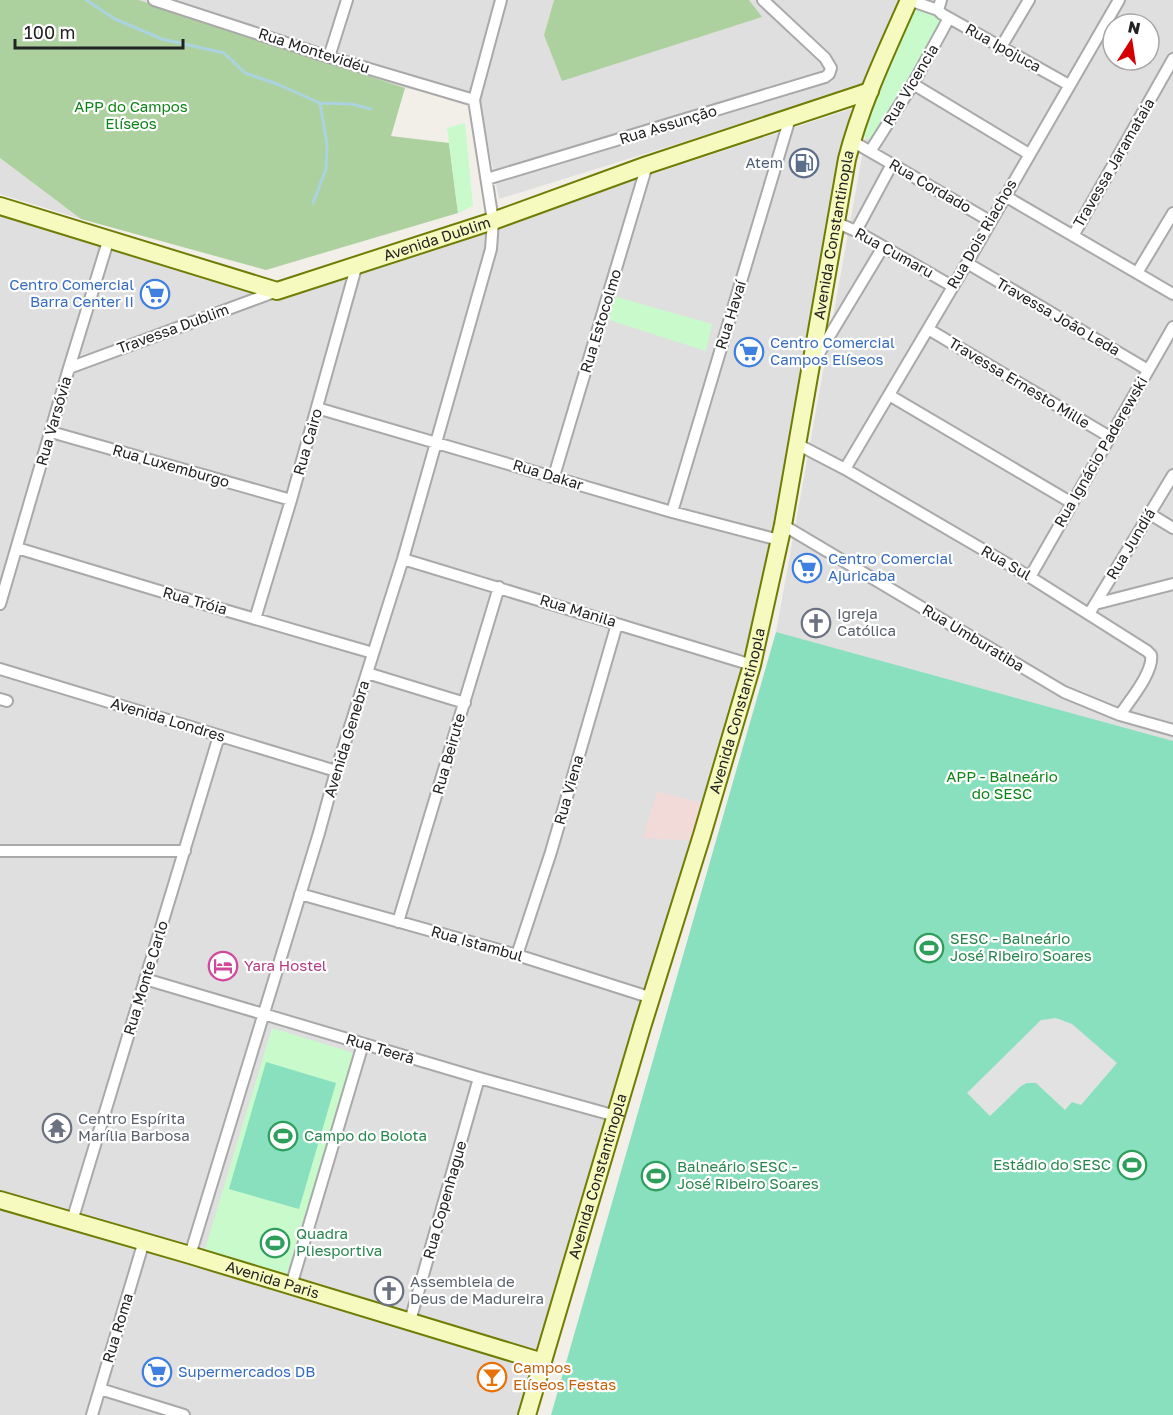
<svg xmlns="http://www.w3.org/2000/svg" width="1173" height="1415" viewBox="0 0 1173 1415" font-family="'Golos Text',sans-serif">
	<style>
		.residential { fill: #e0dfdf; fill-rule: evenodd }
		.commercial { fill: #f2dad9 }
		.forest { fill: #add19e }
		.park { fill: #c8facc }
		.pitch { fill: #88e0be }
		.parking { fill: #e2e2e2 }
		.lines { fill: none; stroke-linecap: round; stroke-linejoin: round }
		.stream { stroke: #aad3df; stroke-width: 3 }
		.street-casing { stroke: #a9a9a9; stroke-width: 14 }
		.secondary-casing { stroke: #707d05; stroke-width: 20 }
		.street { stroke: #fff; stroke-width: 10 }
		.secondary { stroke: #f7fabf; stroke-width: 16 }
		.labels { text-anchor: middle; stroke-width: 4.5; stroke-linejoin: round; paint-order: stroke }
		.street-label { font-size: 15px; fill: #222; stroke: #fff }
		.park-label { font-size: 15px; fill: #0c8416; stroke: #fff }
		.service-label { font-size: 15px; fill: #4e5e75; stroke: #fff; text-anchor: end }
		.shop-label { font-size: 15px; fill: #366cbe; stroke: #fff; text-anchor: start }
		.worship-label { font-size: 15px; fill: #5b616d; stroke: #fff; text-anchor: start }
		.leisure-label { font-size: 15px; fill: #27864d; stroke: #fff; text-anchor: start }
		.hotel-label { font-size: 15px; fill: #b23c85; stroke: #fff; text-anchor: start }
		.food-label { font-size: 15px; fill: #c56008; stroke: #fff; text-anchor: start }
	</style>
	<rect width="100%" height="100%" fill="#f2efe9"/>
	<path class="residential" d="M139,0H554L544,35L761,17L749,0H903L863,86L499,199L480,104L405,88Z
		M913,0H1173V757L776,632L874,90ZM1113,24H1149V60H1113Z
		M851,109L802,363L757,665L523,1415H0V215L275,297Z
		M0,158L81,219L0,194Z"/>
	<path class="commercial" d="M657,792L715,806L704,841L643,838Z"/>
	<path class="forest" d="M0,0H139L405,88L391,136L449,143L458,213L266,270L81,219L0,158Z
		M554,0H749L762,17L562,81L544,35Z"/>
	<path class="park" d="M917,0H938L947,14L870,140L861,135L918,1Z
		M465,123L473,206L458,213L447,128Z
		M613,296L712,324L706,351L606,319Z
		M272,1028L354,1053L286,1277L204,1252Z"/>
	<path class="pitch" d="M776,632L1173,741V1415H551Z
		M266,1062L336,1083L299,1209L229,1189Z"/>
	<path class="parking" d="M1056,1018L1072,1024L1117,1063L1081,1105L1072,1102L1065,1110L1036,1083H1027L1021,1086L990,1116L967,1093L1041,1020Z"/>
	<g class="lines">
		<path class="stream" d="M86,0L115,19L162,39L224,53L245,73L277,84L320,103L352,104L371,109
			M313,203L326,169L327,145L320,103"/>
		<g class="street-casing">
			<path id="street" d="M154,0L329,57L474,100
				M909,0L938,10
				M941,0L938,10L942,14L1069,85
				M1001,47L1029,0
				M329,57L347,0
				M913,84L1029,154
				M852,141L990,221
				M871,150L913,84L949,18
				M487,179L825,77L829,74L831,68L825,58L763,0
				M1005,196L1173,294
				M835,222L856,231L952,286
				M856,231L892,164
				M1073,236L1173,59
				M967,263L1148,370
				M1137,273L1173,213
				M928,329L1110,437
				M815,360L883,247
				M69,368L277,291
				M889,395L1072,503
				M317,408L672,512L779,540
				M51,432L291,500
				M797,444L845,469L1030,577L1147,651L1151,655C1154,672 1129,701 1120,715
				M845,469L967,263L1119,0
				M554,476L647,165
				M672,512L790,118
				M1150,514L1173,528
				M783,525L1064,692L1120,715L1173,730
				M17,548L176,596L373,653
				M403,559L752,665
				M1030,577L1173,327
				M0,604L69,368L109,238
				M1095,604L1173,584
				M1089,614L1173,475
				M255,619L291,500L357,264
				M0,669L336,771
				M367,673L465,703
				M0,699L7,701
				M0,851H185
				M300,894L517,955L652,998
				M398,922L499,587
				M517,955L551,852L617,624
				M145,979L479,1078L616,1116
				M72,1221L219,736
				M190,1255L319,833L336,771L403,559L491,249L493,221L474,100L501,0
				M291,1286L363,1044
				M410,1321L479,1078
				M100,1389L184,1415
				M92,1415L144,1241"/>
		</g>
		<g class="secondary-casing">
			<g id="secondary">
				<path id="s1" d="M0,206L277,291L493,221L647,165L870,91"/>
				<path id="s2" d="M0,1200L190,1255L543,1362"/>
				<path id="s3" d="M527,1415L642,1027L702,835L752,665L783,525L847,159C861,104 886,52 909,0"/>
			</g>
		</g>
		<use href="#street" class="street"/>
		<use href="#secondary" class="secondary"/>
	</g>
	<defs>
		<g id="fuel-ring" transform="scale(1.5)"><circle r="9.5" fill="#fff" stroke="#5c6f8a" stroke-width="1.5"/><path d="M-5.5-6h7V0h2V4h1.3V-2.5L3-4.5l.8-.8L6-3V5H2.5V1h-1V6h-7ZM-4.2-4.7v3.2H.2V-4.7Z" fill="#5c6f8a"/></g>
		<g id="supermarket-ring" transform="scale(1.5)"><circle r="9.5" fill="#fff" stroke="#3f7fe0" stroke-width="1.5"/><path d="M-6-5.5h2.5l.6 2H6L4.5 2H-2.5L-4.4-4H-6ZM-1.5 3.2a1.3 1.3 0 1 0 .1 0ZM3 3.2a1.3 1.3 0 1 0 .1 0Z" fill="#3f7fe0"/></g>
		<g id="church-ring" transform="scale(1.5)"><circle r="9.5" fill="#fff" stroke="#6b7280" stroke-width="1.5"/><path d="M-1.2-6h2.4v3.5h3.3v2.4h-3.3V6h-2.4V-.1h-3.3v-2.4h3.3Z" fill="#6b7280"/></g>
		<g id="stadium-ring" transform="scale(1.5)"><circle r="9.5" fill="#fff" stroke="#2e9e5b" stroke-width="1.5"/><path d="M0-5a6.5 5 0 1 0 0 10a6.5 5 0 1 0 0-10ZM-3.5-1.8h7v3.6h-7Z" fill="#2e9e5b"/></g>
		<g id="hotel-ring" transform="scale(1.5)"><circle r="9.5" fill="#fff" stroke="#d1479c" stroke-width="1.5"/><path d="M-6-4.5h1.5V1H6V5H4.5V3h-9V5H-6ZM-4 0a1.8 1.8 0 1 1 3.6 0ZM.5 0V-2.5h3Q6-2.5 6 0Z" fill="#d1479c"/></g>
		<g id="temple-ring" transform="scale(1.5)"><circle r="9.5" fill="#fff" stroke="#6b7280" stroke-width="1.5"/><path d="M0-6L5-2H3V0L6.5 2.5H4V6H1.5V3h-3V6H-4V2.5H-6.5L-3 0V-2H-5Z" fill="#6b7280"/></g>
		<g id="bar-ring" transform="scale(1.5)"><circle r="9.5" fill="#fff" stroke="#e8710a" stroke-width="1.5"/><path d="M-6-5H6L.8 .8V4.5H3.5V6h-7V4.5H-.8V.8Z" fill="#e8710a"/></g>
	</defs>
	<g fill-rule="evenodd">
		<use href="#fuel-ring" x="804" y="163"/>
		<use href="#supermarket-ring" x="155" y="294"/>
		<use href="#supermarket-ring" x="749" y="352"/>
		<use href="#supermarket-ring" x="807" y="568"/>
		<use href="#church-ring" x="816" y="623"/>
		<use href="#stadium-ring" x="929" y="948"/>
		<use href="#hotel-ring" x="223" y="966"/>
		<use href="#temple-ring" x="57" y="1128"/>
		<use href="#stadium-ring" x="283" y="1136"/>
		<use href="#stadium-ring" x="1132" y="1165"/>
		<use href="#stadium-ring" x="656" y="1176"/>
		<use href="#stadium-ring" x="275" y="1243"/>
		<use href="#church-ring" x="389" y="1291"/>
		<use href="#supermarket-ring" x="157" y="1372"/>
		<use href="#bar-ring" x="492" y="1377"/>
	</g>
	<g class="labels">
		<g class="street-label">
			<text transform="translate(1003 48) rotate(29)" y="5">Rua Ipojuca</text>
			<text transform="translate(314 51) rotate(18)" y="5">Rua Montevidéu</text>
			<text transform="translate(911 85) rotate(-59)" y="5">Rua Vicencia</text>
			<text transform="translate(668 125) rotate(-17)" y="5">Rua Assunção</text>
			<text transform="translate(1114 163) rotate(-60)" y="5">Travessa Jaramataia</text>
			<text transform="translate(930 186) rotate(30)" y="5">Rua Cordado</text>
			<text transform="translate(982 234) rotate(-60)" y="5">Rua Dois Riachos</text>
			<text dy="5" stroke="none"><textPath href="#s3" startOffset="1221">Avenida Constantinopla</textPath></text>
			<text dy="5" stroke="none"><textPath href="#s1" startOffset="458">Avenida Dublim</textPath></text>
			<text transform="translate(894 253) rotate(29)" y="5">Rua Cumaru</text>
			<text transform="translate(731 315) rotate(-73)" y="5">Rua Havaí</text>
			<text transform="translate(1058 317) rotate(30)" y="5">Travessa João Leda</text>
			<text transform="translate(601 321) rotate(-73)" y="5">Rua Estocolmo</text>
			<text transform="translate(173 329) rotate(-20)" y="5">Travessa Dublim</text>
			<text transform="translate(1019 383) rotate(31)" y="5">Travessa Ernesto Mille</text>
			<text transform="translate(54 421) rotate(-74)" y="5">Rua Varsóvia</text>
			<text transform="translate(308 442) rotate(-74)" y="5">Rua Cairo</text>
			<text transform="translate(1101 452) rotate(-60)" y="5">Rua Ignácio Paderewski</text>
			<text transform="translate(171 466) rotate(16)" y="5">Rua Luxemburgo</text>
			<text transform="translate(548 475) rotate(17)" y="5">Rua Dakar</text>
			<text transform="translate(1131 544) rotate(-59)" y="5">Rua Jundiá</text>
			<text transform="translate(1006 563) rotate(30)" y="5">Rua Sul</text>
			<text transform="translate(195 601) rotate(16)" y="5">Rua Tróia</text>
			<text transform="translate(578 611) rotate(17)" y="5">Rua Manila</text>
			<text transform="translate(973 638) rotate(31)" y="5">Rua Umburatiba</text>
			<text dy="5" stroke="none"><textPath href="#s3" startOffset="735">Avenida Constantinopla</textPath></text>
			<text transform="translate(168 720) rotate(17)" y="5">Avenida Londres</text>
			<text transform="translate(347 739) rotate(-73)" y="5">Avenida Genebra</text>
			<text transform="translate(449 754) rotate(-74)" y="5">Rua Beirute</text>
			<text transform="translate(569 790) rotate(-74)" y="5">Rua Viena</text>
			<text transform="translate(477 944) rotate(16)" y="5">Rua Istambul</text>
			<text transform="translate(146 978) rotate(-73)" y="5">Rua Monte Carlo</text>
			<text transform="translate(380 1049) rotate(17)" y="5">Rua Teerã</text>
			<text dy="5" stroke="none"><textPath href="#s3" startOffset="249">Avenida Constantinopla</textPath></text>
			<text transform="translate(445 1200) rotate(-74)" y="5">Rua Copenhague</text>
			<text dy="5" stroke="none"><textPath href="#s2" startOffset="284">Avenida Paris</textPath></text>
			<text transform="translate(118 1328) rotate(-73)" y="5">Rua Roma</text>
		</g>
		<g class="park-label">
			<text x="131" y="112">APP do Campos<tspan x="131" dy="17">Elíseos</tspan></text>
			<text x="1002" y="782">APP - Balneário<tspan x="1002" dy="17">do SESC</tspan></text>
		</g>
		<g class="service-label">
			<text x="783" y="168">Atem</text>
		</g>
		<g class="shop-label">
			<text x="134" y="290" text-anchor="end">Centro Comercial<tspan x="134" dy="17">Barra Center II</tspan></text>
			<text x="770" y="348">Centro Comercial<tspan x="770" dy="17">Campos Elíseos</tspan></text>
			<text x="828" y="564">Centro Comercial<tspan x="828" dy="17">Ajuricaba</tspan></text>
			<text x="178" y="1377">Supermercados DB</text>
		</g>
		<g class="worship-label">
			<text x="837" y="619">Igreja<tspan x="837" dy="17">Católica</tspan></text>
			<text x="78" y="1124">Centro Espírita<tspan x="78" dy="17">Marília Barbosa</tspan></text>
			<text x="410" y="1287">Assembleia de<tspan x="410" dy="17">Deus de Madureira</tspan></text>
		</g>
		<g class="leisure-label">
			<text x="950" y="944">SESC - Balneário<tspan x="950" dy="17">José Ribeiro Soares</tspan></text>
			<text x="304" y="1141">Campo do Bolota</text>
			<text x="1111" y="1170" text-anchor="end">Estádio do SESC</text>
			<text x="677" y="1172">Balneário SESC -<tspan x="677" dy="17">José Ribeiro Soares</tspan></text>
			<text x="296" y="1239">Quadra<tspan x="296" dy="17">Pliesportiva</tspan></text>
		</g>
		<g class="hotel-label">
			<text x="244" y="971">Yara Hostel</text>
		</g>
		<g class="food-label">
			<text x="513" y="1373">Campos<tspan x="513" dy="17">Elíseos Festas</tspan></text>
		</g>
	</g>
	<g transform="translate(1131 42) rotate(12)"><circle r="28" fill="#ffffff" stroke="#a7a7a7" stroke-width="1.5"/>
	<path d="M0-4.5L10 22L0 15L-10 22Z" fill="#d40000"/>
	<text y="-9" font-size="16" font-weight="bold" text-anchor="middle" fill="#222222">N</text>
	</g>
	<path d="M15 39v9h168v-9" fill="none" stroke="#222222" stroke-width="3"/>
	<text x="24" y="39" font-size="18" fill="#222222" stroke="#ffffff" stroke-width="4.5" paint-order="stroke">100 m</text>
</svg>
